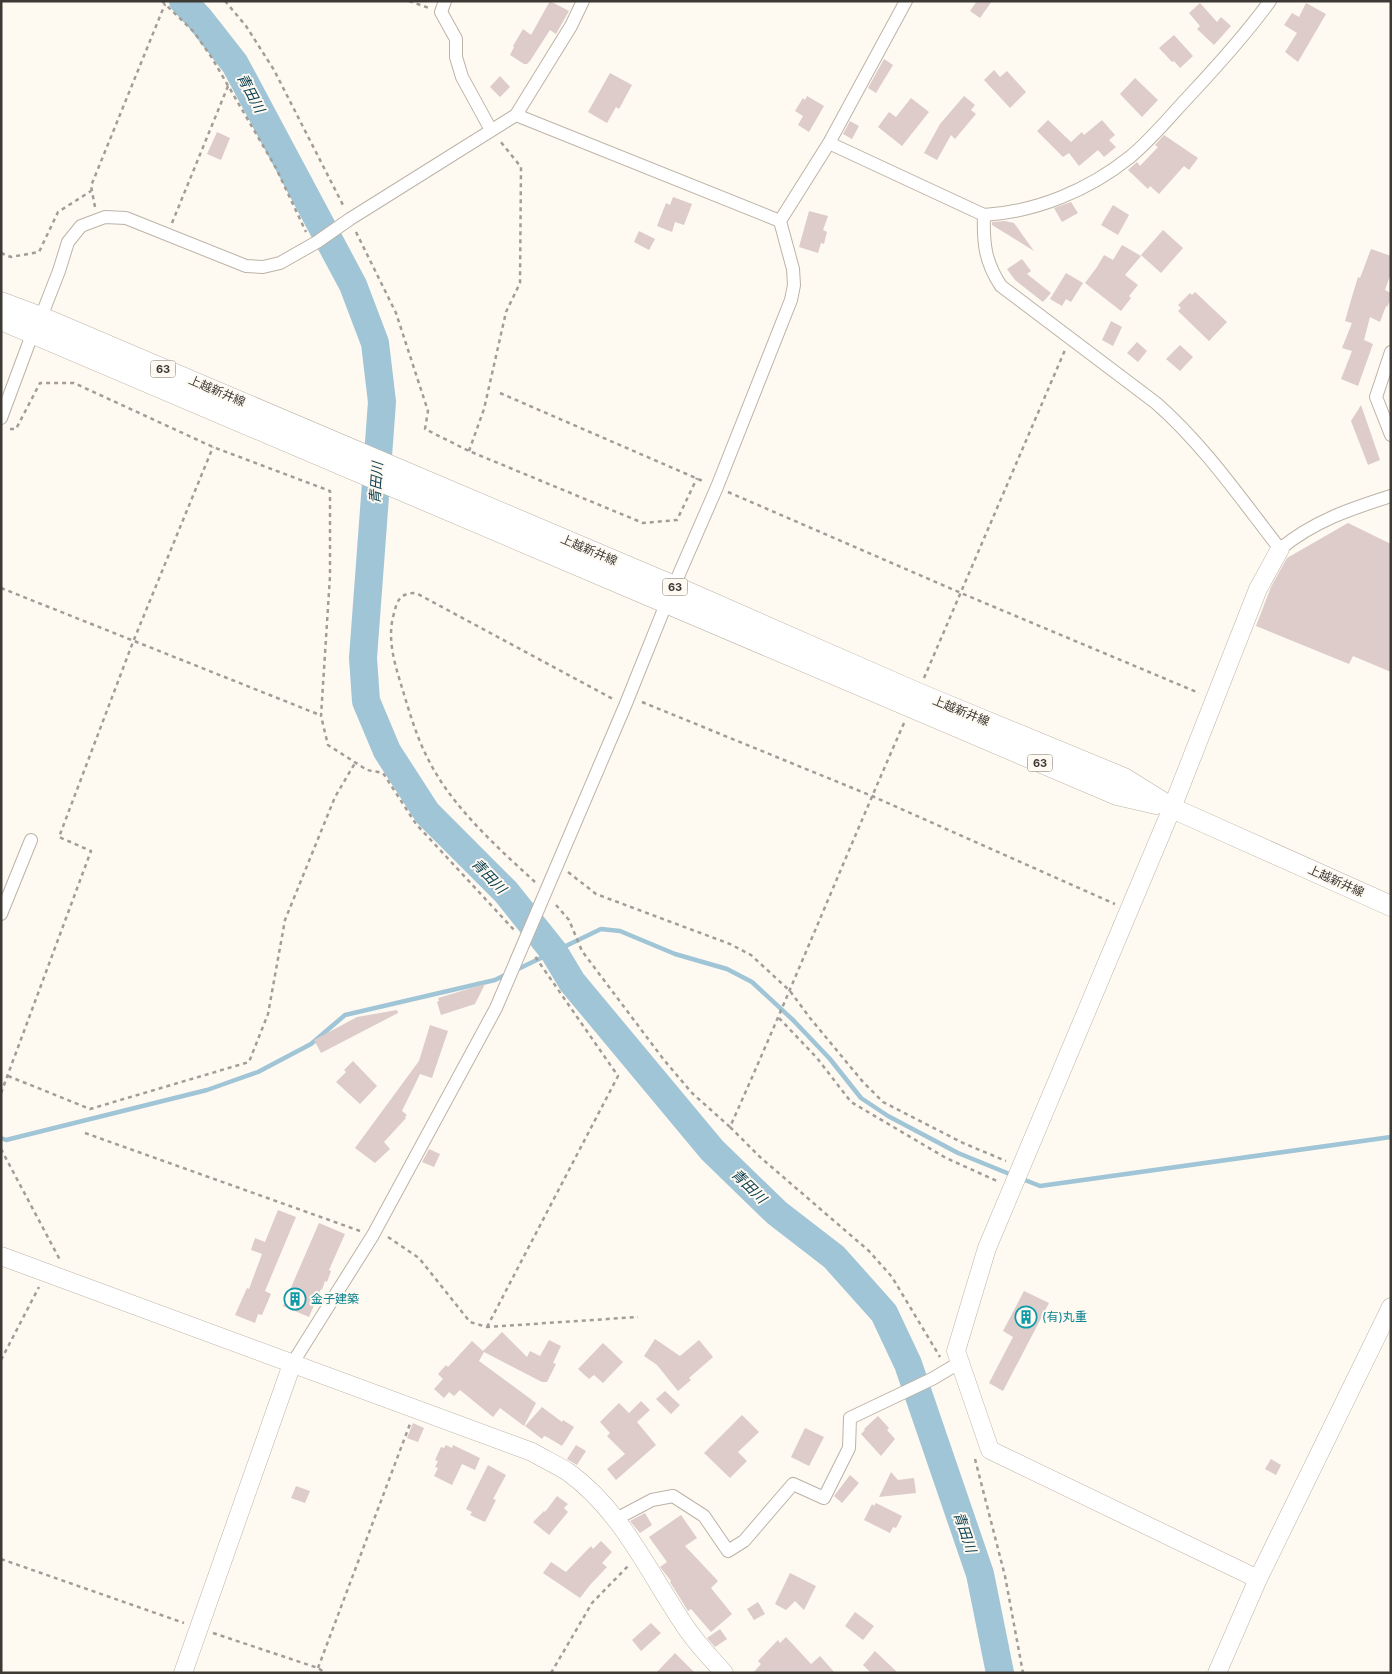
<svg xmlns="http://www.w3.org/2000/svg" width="1392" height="1674" viewBox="0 0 1392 1674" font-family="Inter,'Noto Sans JP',sans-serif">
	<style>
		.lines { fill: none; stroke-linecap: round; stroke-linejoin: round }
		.stream { stroke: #a0c5d6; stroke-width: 4.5 }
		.river { stroke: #a0c5d6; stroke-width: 28 }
		.building { fill: #ddccca }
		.street-casing { stroke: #bcb3a7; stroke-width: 14 }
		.secondary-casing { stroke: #bcb3a7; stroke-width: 19 }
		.primary-casing { stroke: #bcb3a7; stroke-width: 21 }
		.path { stroke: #a29d97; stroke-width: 2.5; stroke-dasharray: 4 4; stroke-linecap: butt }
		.street { stroke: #fff; stroke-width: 12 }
		.secondary { stroke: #fff; stroke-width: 18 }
		.primary { stroke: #fff; stroke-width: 20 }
		.labels { text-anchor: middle; stroke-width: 4; stroke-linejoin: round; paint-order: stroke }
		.shield { fill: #fef9f1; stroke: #77736d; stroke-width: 1 }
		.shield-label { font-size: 11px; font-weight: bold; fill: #3d3934 }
		.street-label { font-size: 12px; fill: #3d3934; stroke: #fef9f1 }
		.culture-label { font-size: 12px; fill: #0d838f; stroke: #fef9f1; text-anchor: start }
		.water-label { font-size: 14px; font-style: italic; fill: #0c4153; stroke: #fef9f1 }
	</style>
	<rect width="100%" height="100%" fill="#fef9f1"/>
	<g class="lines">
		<path class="stream" d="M516,970L601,929L620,931L675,954L727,969L752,982L793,1020L830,1059L861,1098L888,1116L958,1153L1012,1175
			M1,1138L6,1140L207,1090L258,1072L311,1044L345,1015L495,980L507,974
			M1020,1178L1040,1186L1391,1137"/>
		<path class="river" d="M183,1L199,18L235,64L353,285L375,343L382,402L363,658L366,701L387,751L427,813L506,892L554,952L572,982L712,1150L777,1213L834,1257L884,1313L908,1364L980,1574L1000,1673"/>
	</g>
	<path class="building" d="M550,1L569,11L556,34L550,30L530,61L527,64H524L510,55L514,47L513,46L523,29L531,35Z
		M977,1H992L980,18L970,11Z
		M1200,3L1217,22L1221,17L1231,26L1214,45L1197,29L1200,26L1189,13Z
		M1306,3L1326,14L1298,62L1285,52L1297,33L1284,25L1292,13L1299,17Z
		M1174,35L1193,56L1180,68L1174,61L1172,62L1159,48Z
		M884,59L893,65L876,93L868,88Z
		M994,70L1000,77L1007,71L1026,92L1010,108L984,80Z
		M610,73L632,85L619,109L616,107L607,123L588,112Z
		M500,76L510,87L500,97L490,87Z
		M1135,78L1158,100L1142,117L1120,94Z
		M807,96L824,106L809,132L798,125L803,116L795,111L803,98L805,100Z
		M964,96L975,105L971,110L976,114L955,139L951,135L937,160L924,153L940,124Z
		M911,98L929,112L902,146L878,127L889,112L896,117Z
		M1048,120L1071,142L1082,132L1084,135L1102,120L1115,135L1109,140L1116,147L1104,157L1098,150L1079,166L1069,153L1063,157L1037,131Z
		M850,121L859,126L852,139L843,134Z
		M217,132L230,138L221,160L207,154Z
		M1164,135L1198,158L1189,170L1184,166L1159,194L1150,186L1148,189L1128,170L1137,162L1140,166L1158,147L1155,145Z
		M673,197L692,204L684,225L675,222L672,232L657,226L666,203L670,205Z
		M1071,202L1078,213L1062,222L1054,208Z
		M1113,205L1129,215L1118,235L1101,225Z
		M809,211L828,216L823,230L827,232L824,244L821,243L818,253L799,247Z
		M1005,221L1014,223L1034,251L992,225V222Z
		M1163,230L1183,248L1161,273L1141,255Z
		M639,231L655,239L649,250L634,242Z
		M1122,245L1141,256L1125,275L1138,285L1129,296L1131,298L1121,311L1085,283L1097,267L1104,255L1113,260Z
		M1371,249L1391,256V273L1385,290L1391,293V299L1387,307L1386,306L1380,322L1370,317L1364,340L1373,344L1358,386L1341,379L1352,351L1342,348L1352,323L1345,321L1351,300L1358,277L1360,278Z
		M1022,259L1031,271L1027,274L1051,293L1043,302L1015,280L1007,269Z
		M1066,273L1083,283L1071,302L1066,299L1062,306L1050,299Z
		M1195,292L1227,322L1209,341L1178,311L1181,308L1178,305L1190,293L1192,295Z
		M1111,321L1122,327L1113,346L1102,340Z
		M1137,342L1147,351L1138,362L1127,353Z
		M1180,345L1193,357L1180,371L1166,359Z
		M1361,405L1380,460L1368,465L1351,421Z
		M1348,523L1391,544V672L1353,656L1349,664L1256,626L1271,587L1287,558Z
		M485,984L475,1004L441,1015L437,1002L439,1001L438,998Z
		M397,1010L398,1013L321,1053L314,1040L357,1017Z
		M430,1025L448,1031L432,1078L420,1074L402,1111L407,1115L405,1117L406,1118L384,1142L390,1149L375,1163L355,1148L419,1061Z
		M353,1061L377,1086L360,1104L336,1082L346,1072L344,1070Z
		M429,1149L440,1154L434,1167L422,1162Z
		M278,1210L296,1217L265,1291L271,1294L262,1315L258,1314L255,1323L235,1315L247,1288L249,1289L262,1254L251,1250L255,1238L265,1242Z
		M319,1223L345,1234L329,1270L331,1271L327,1282L325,1281L322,1290L321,1289L309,1317L283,1306Z
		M1024,1291L1049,1303L1003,1391L989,1383L1013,1337L1003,1331Z
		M502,1332L527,1357L530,1351L540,1356L549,1340L561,1346L553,1363L556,1364L547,1382H542L484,1352L479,1361L536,1403L524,1426L500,1408L493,1417L460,1390L454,1396L449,1392L444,1398L434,1389L443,1379L438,1374L446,1365L448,1367L472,1341L483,1351Z
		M655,1339L680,1356L699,1340L713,1357L689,1378L691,1380L678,1391L657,1365L644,1356Z
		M603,1343L623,1362L603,1383L594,1375L589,1379L578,1369Z
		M665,1391L680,1405L671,1414L656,1399Z
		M641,1401L650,1410L637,1422L656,1445L616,1480L607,1469L625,1454L607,1436L610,1433L600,1422L619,1403L629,1413Z
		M542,1407L562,1422L563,1420L574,1427L562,1446L547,1437L544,1436L542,1439L525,1426Z
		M742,1415L759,1432L738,1452L747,1461L730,1478L704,1453Z
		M878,1416L889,1428L887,1430L895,1439L881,1456L861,1434L865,1430L864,1429Z
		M413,1423L424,1428L418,1442L407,1438Z
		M805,1428L824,1437L809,1466L791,1457Z
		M446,1445L452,1448L453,1445L480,1458L475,1470L462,1464L452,1485L434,1476L438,1468L435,1467L438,1461L435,1460L441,1447L444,1448Z
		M576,1445L586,1451L577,1465L567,1459Z
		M1271,1459L1281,1465L1276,1475L1265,1469Z
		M488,1465L506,1475L493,1499L496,1500L485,1522L470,1515L472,1512L466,1509Z
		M891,1472L898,1480L914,1478L916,1493L879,1497Z
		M850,1475L859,1483L842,1503L834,1496Z
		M296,1486L310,1491L305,1503L291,1498Z
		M557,1496L568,1504L564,1508L568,1512L549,1535L533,1522L544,1511L545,1512Z
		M876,1503L902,1516L896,1528L893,1527L890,1533L864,1520L872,1504L874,1506Z
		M645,1513L652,1525L640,1533L630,1521Z
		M681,1515L697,1538L685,1546L718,1581L711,1588L732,1614L711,1632L691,1609L688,1611L670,1582L671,1581L660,1567L667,1562L649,1537Z
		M601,1541L612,1552L602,1563L607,1567L590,1585L580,1598L543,1573L551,1562L566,1572L591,1546L593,1549Z
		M790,1573L816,1586L804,1610L795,1601L786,1610L775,1604Z
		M758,1602L765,1614L754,1620L747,1609Z
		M855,1612L874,1626L863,1640L845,1626Z
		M651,1623L661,1633L641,1651L632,1640Z
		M720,1629L727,1639L715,1647L707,1638Z
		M786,1637L811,1664L820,1656L835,1673H753L761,1664L758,1661L778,1640L780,1643Z
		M875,1651L898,1673H871L863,1665Z
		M675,1653L695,1673H656Z"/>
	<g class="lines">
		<g class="street-casing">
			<path id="street" d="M445,1L441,12L456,39V57L462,77L491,130
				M516,115L780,221
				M829,143L984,215C1036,212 1089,190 1130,157C1152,139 1171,115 1191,94C1219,64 1246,34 1270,1
				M984,215C983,243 985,262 1001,286L1156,403C1204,445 1241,499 1280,549C1314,521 1350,509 1391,496
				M1391,352L1376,397L1391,435
				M1,418L33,332L41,317L59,271L68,242L81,226L105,217L126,218L246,266L263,267L280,263L317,242L350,219L516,115L571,26L583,1
				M1,914L31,840
				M292,1364L373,1235L496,1008L625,706L666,604L717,487L791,300L794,285L793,269L780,221L829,143L906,1
				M616,1519L652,1500L673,1496L704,1516L728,1551L744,1541L793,1484L824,1498L849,1448L850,1418L932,1379L959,1363"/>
		</g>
		<g class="secondary-casing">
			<path id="secondary" d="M1,1256L532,1452C544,1459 557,1465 568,1472C621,1510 648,1571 683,1623C694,1641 710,1657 724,1673
				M1258,1579L990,1450L956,1351L987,1248L1172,808L1258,589L1280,549
				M183,1673L292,1364
				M1217,1673L1258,1579L1391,1307"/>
		</g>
		<g class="primary-casing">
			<path id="primary" d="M1,302L41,317L674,586L918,693L1124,778L1172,808L1391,906
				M1,320L1117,795L1156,804"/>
		</g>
		<path class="path" d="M162,1L194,32L212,58L276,168L306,232
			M225,1L246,26L274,70L344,207
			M409,1L429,8
			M95,207L91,186L165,4
			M172,223L228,86
			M356,232L396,313L428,411L425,429L469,451L643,523L677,520L697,478
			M1,253L11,257L39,252L58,212L91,191
			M500,393L705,482
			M10,429H16L40,383H74L213,447L330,491V576L321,716L328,745L367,770L383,773L416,824L515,931
			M469,451L484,409L506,312L520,283L521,167L500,141
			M728,492L961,593L1199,693
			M1,588L320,715
			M924,678L1065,350
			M642,702L872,796L1115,904
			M904,723C845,857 790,993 730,1127L760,1157L869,1251L892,1277L940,1357
			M568,872L596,894L730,944L751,955L790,991L810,1018L863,1082L883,1102L963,1143L1006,1161
			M535,882C496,846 452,807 428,759C417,738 410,714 403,691C396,668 387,642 393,617C397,602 398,593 416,593L613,699
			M556,905L569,920L582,951L664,1060L692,1093L730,1127
			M779,1018L817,1058L851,1102L946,1158L997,1181
			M8,1076L90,1109L249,1062L268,1014L285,920L335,797L355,763
			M1,1093L91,851L59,837L133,642L213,447
			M85,1133L360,1231
			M1,1149L60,1260
			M388,1237L419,1258L470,1322L487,1327L638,1317
			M487,1327L618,1076L534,955
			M1,1360L39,1287
			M975,1459L1005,1576L1023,1673
			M1,1559L184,1623
			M213,1633L318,1668L325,1673
			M318,1668L410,1424
			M551,1673L592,1603L629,1565"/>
		<use href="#street" class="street"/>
		<use href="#secondary" class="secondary"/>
		<use href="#primary" class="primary"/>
	</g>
	<defs>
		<g id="building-ring" transform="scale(1.125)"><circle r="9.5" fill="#fef9f1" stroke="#0f9aa8" stroke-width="1.5"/><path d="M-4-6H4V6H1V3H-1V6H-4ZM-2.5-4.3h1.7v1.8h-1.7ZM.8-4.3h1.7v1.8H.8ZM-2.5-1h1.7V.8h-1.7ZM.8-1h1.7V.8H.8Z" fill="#0f9aa8"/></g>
	</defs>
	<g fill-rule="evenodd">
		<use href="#building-ring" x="295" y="1299"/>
		<use href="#building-ring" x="1026" y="1317"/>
	</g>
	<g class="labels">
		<g class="shield">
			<rect x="150.5" y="360.5" width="25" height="17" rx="4"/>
			<rect x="662.5" y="578.5" width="25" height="17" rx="4"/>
			<rect x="1027.5" y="754.5" width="25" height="17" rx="4"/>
		</g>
		<g class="shield-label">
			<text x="163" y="373">63</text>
			<text x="675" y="591">63</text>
			<text x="1040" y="767">63</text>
		</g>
		<g class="street-label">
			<text transform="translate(217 391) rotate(23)" y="4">上越新井線</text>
			<text transform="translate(589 550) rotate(23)" y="4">上越新井線</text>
			<text transform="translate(961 711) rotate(22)" y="4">上越新井線</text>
			<text transform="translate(1336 881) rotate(24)" y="4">上越新井線</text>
		</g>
		<g class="culture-label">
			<text x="311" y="1303">金子建築</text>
			<text x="1042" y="1321">(有)丸重</text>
		</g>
		<g class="water-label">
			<text transform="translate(251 93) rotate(62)" y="5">青田川</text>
			<text transform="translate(376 483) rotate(-86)" y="5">青田川</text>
			<text transform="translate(489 876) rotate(46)" y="5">青田川</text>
			<text transform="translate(749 1186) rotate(44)" y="5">青田川</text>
			<text transform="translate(965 1532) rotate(71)" y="5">青田川</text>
		</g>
	</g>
	<rect width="1392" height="1674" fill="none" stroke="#3d3934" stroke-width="5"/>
</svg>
